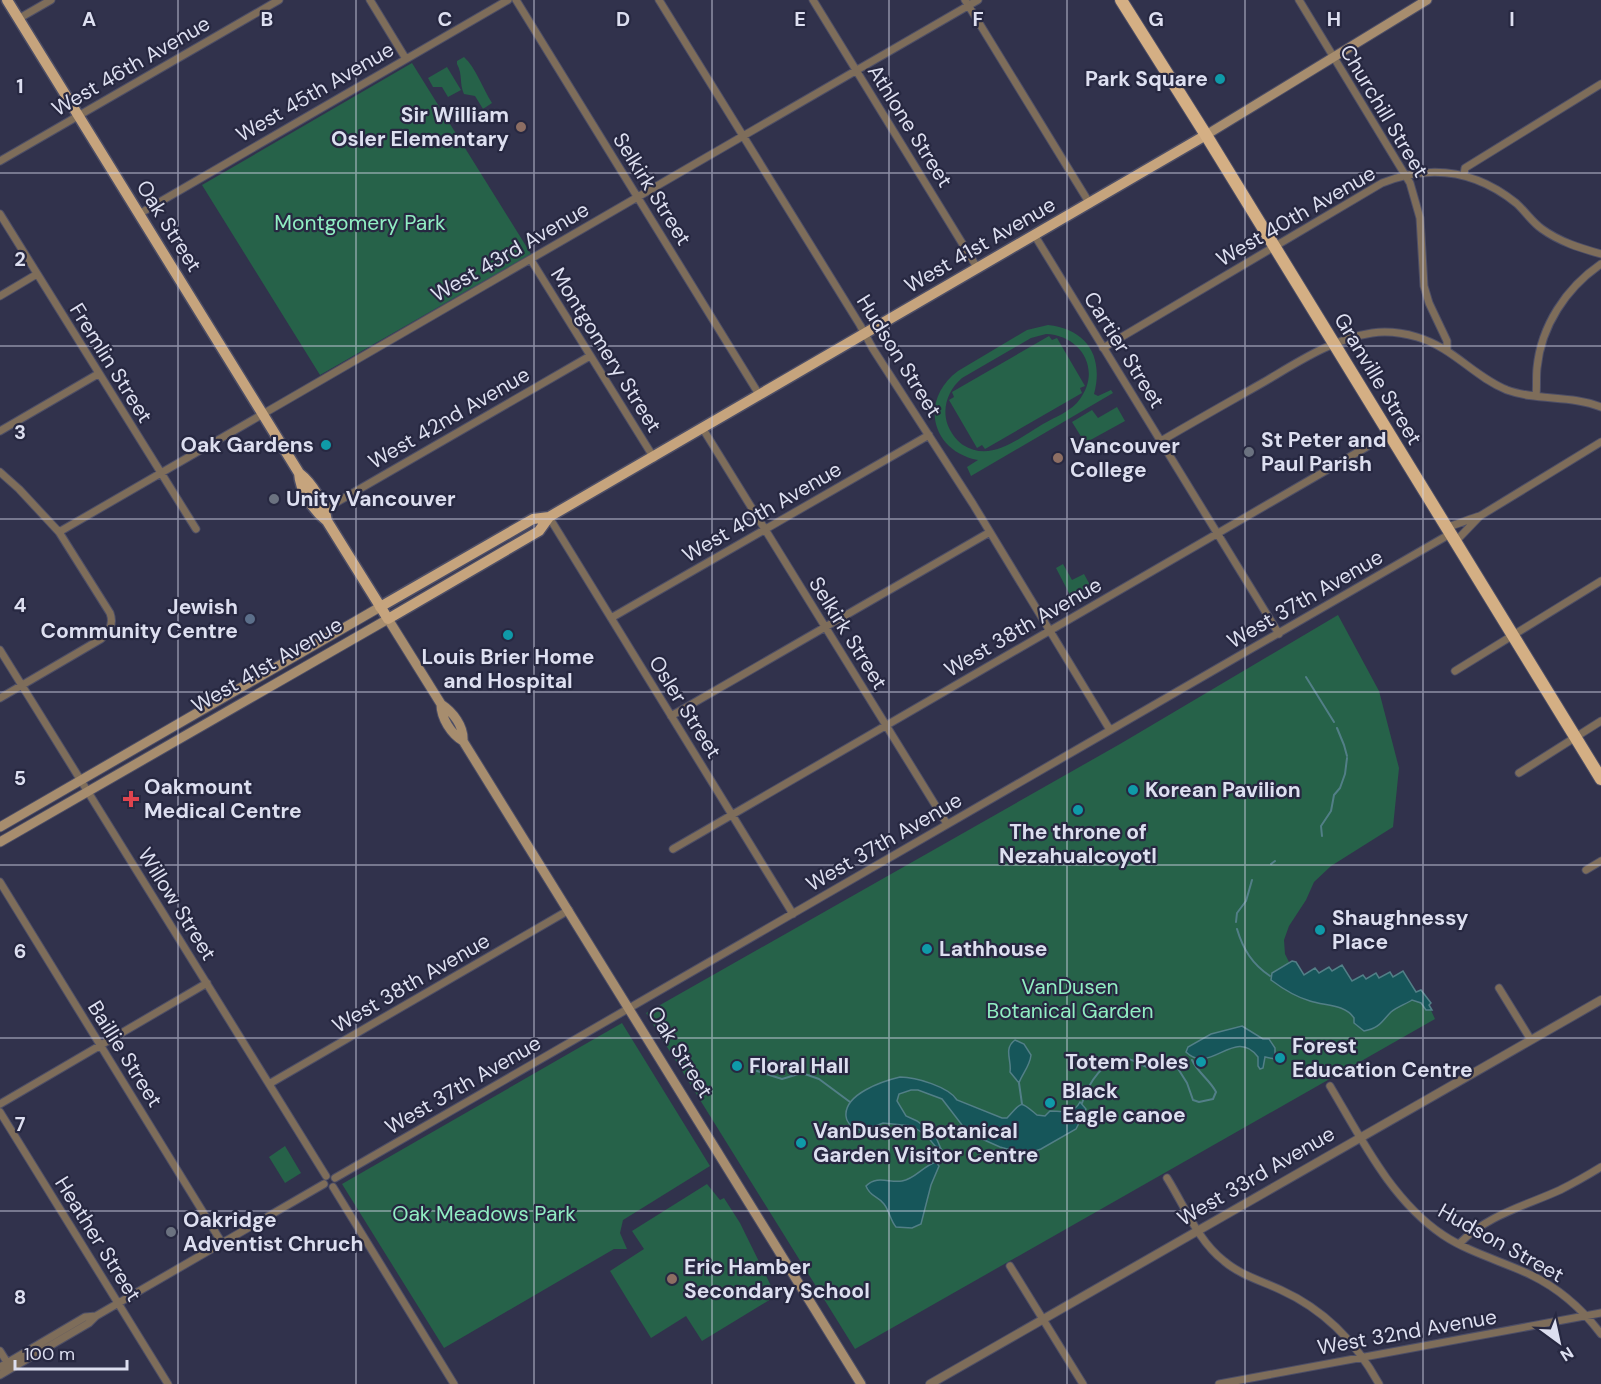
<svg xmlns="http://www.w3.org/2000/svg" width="1601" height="1384" viewBox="0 0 1601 1384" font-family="'DM Sans',sans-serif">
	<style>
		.green { fill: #266249; fill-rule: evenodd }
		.water { fill: #16565a; stroke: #527f87; stroke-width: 1.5 }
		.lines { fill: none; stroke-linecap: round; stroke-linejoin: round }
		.stream { stroke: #527f87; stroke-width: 2 }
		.minor-casing { stroke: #4d4e66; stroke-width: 9 }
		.tertiary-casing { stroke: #4d4e66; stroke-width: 10 }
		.secondary-casing { stroke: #4d4e66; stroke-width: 11 }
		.primary-casing { stroke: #4d4e66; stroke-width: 13 }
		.trunk-casing { stroke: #4d4e66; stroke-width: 14 }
		.minor { stroke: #7e6d5a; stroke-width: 7 }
		.tertiary { stroke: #7e6d5a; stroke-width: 8 }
		.secondary { stroke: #a78d6e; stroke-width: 9 }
		.primary { stroke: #c6a47d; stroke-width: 10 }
		.trunk { stroke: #d4af84; stroke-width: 12 }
		.grid { fill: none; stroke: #dddff0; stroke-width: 1.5; stroke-opacity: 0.55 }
		.culture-dot { fill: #0f9aa8; stroke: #272841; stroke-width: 2 }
		.education-dot { fill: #8d6e63; stroke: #272841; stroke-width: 2 }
		.worship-dot { fill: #6b7280; stroke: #272841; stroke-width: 2 }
		.service-dot { fill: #5c6f8a; stroke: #272841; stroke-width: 2 }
		.health-dot { fill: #e0444e; stroke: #272841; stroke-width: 2 }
		.labels { text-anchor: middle; stroke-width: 4.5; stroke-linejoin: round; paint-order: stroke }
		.street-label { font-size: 21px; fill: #dddff0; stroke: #272841 }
		.poi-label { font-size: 21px; font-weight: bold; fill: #dddff0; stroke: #272841; text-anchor: start }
		.park-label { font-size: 21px; fill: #91eec3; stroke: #272841 }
		.grid-label { font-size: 20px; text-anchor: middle; font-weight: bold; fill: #dddff0; stroke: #272841; stroke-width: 4.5; stroke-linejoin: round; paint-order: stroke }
	</style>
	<rect width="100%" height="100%" fill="#31324c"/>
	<path class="green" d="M464,57C476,68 483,89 492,103L483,109L475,96L464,94C459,83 463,75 457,64V61Z
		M412,63L531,254L320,375L202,185Z
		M447,67L461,90L448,97L442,87H433L428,78Z
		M1048,325C1087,329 1104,357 1094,394L1098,396L1111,390L1113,393L971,476L967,467L978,460C931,451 919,400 958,371L1027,330ZM1046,334C1080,335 1102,369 1080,399C1072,411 1055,417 1043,424C1019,438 991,463 963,445C956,440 950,432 947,423C942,406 949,389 962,378L1031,338Z
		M1049,336L1052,340L1057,338L1085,386L1080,388L1082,393L985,449L982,445L977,448L949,400L954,397L952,392Z
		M1117,407L1125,421L1085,443L1072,422L1092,410L1098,418Z
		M1063,564L1072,580L1084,574L1090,585L1071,597L1056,568Z
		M1338,615L1379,691L1399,768L1393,827L1331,866L1314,882L1306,900L1289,926L1284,940L1285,954L1289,962H1296L1304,975L1315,968L1319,973L1329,967L1332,971L1342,965L1352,981L1363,975L1366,979L1376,973L1379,978L1390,972L1393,977L1403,971L1416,992L1421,990L1431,1003L1429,1006L1435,1019L855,1349L646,1013L1120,744Z
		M622,1023L710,1166L623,1220L620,1233L627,1249H614L444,1348L342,1184Z
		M285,1146L301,1173L285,1183L269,1157Z
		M707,1184L720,1200L724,1198L740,1223L776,1296L702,1341L686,1316L651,1338L610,1271L644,1249L632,1231Z"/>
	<path class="water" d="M1292,961L1296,962L1304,975L1315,968L1319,973L1329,967L1332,971L1342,965L1352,981L1363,975L1366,979L1376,973L1379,978L1390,972L1393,977L1403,971L1416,992L1421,990L1431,1003L1429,1005L1432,1010H1426L1421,1003L1412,1000C1406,1004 1397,1007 1391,1012C1381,1022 1380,1028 1364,1031L1354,1023V1018C1345,1004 1325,1006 1310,1001C1296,997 1283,989 1271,980L1272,973Z
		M1242,1026L1263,1039H1269L1275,1048V1059L1265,1057L1263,1068L1260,1069L1258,1066V1057C1235,1026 1210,1076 1186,1052L1188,1047L1211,1034Z
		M1015,1040L1024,1044L1031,1055C1030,1066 1022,1074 1019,1083L1010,1072C1012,1060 1003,1049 1015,1040Z
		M900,1077C916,1077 949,1087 957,1100L1002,1118H1007C1023,1101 1019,1100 1037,1115L1045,1116L1050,1111C1062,1111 1073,1115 1080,1102L1086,1109L1076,1129L1041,1149L1030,1153H1022L1000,1147L982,1139L962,1125L942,1099L918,1090H911L899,1094L897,1101L906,1116L917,1121L935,1135L941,1149L935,1146L927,1136L912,1126L883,1123L863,1131C855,1129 847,1125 846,1116C844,1094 883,1081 900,1077Z
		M936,1162L939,1166L931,1185L921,1224L912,1228L896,1227C890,1220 890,1212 884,1204C878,1196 870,1197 866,1186C877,1175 889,1183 902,1181C915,1179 923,1166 936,1162Z"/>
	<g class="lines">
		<path class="stream" d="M1306,677L1334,722
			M1337,728L1344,745L1347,756
			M1322,836L1321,826L1331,811L1334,795L1340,788L1345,774L1347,758
			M1271,864L1275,861
			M1236,922L1237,913L1246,901L1252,880
			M1237,929C1243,949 1252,964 1270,976
			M1170,1067H1177L1187,1083L1193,1100L1199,1102L1213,1099L1216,1092C1210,1080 1198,1073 1192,1060
			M757,1071L782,1079L802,1073L819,1079L850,1102
			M1019,1083L1022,1104
			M1082,1103C1088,1084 1104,1057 1127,1059C1137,1060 1144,1068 1154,1069
			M938,1164L944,1160L945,1157L941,1149"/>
		<g class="minor-casing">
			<path id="minor" d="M370,0L406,59
				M516,0L760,396
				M659,0L860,325L873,349L973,504L1110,730
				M813,0L978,269
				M965,0L1090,204
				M1299,0L1410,183L1420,218L1424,286L1429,303L1447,341V349
				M18,19L51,0
				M0,161L279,0
				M1464,175L1465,168L1601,84
				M0,214L196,529
				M139,214L508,0
				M1035,236L1279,634
				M531,260L654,458
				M0,296L37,274
				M1103,348L1382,183C1430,164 1475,170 1516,203C1525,211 1532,222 1542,229C1560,242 1580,248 1601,254
				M1536,396C1537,387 1536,377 1537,368C1541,326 1566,288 1601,264
				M703,429L947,824
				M0,431L98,374
				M1161,441C1195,421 1229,402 1264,382C1298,362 1332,339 1372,333C1386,331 1403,333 1417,337C1454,348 1473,376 1507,390C1537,401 1571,395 1601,407
				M0,472L19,489L59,532L110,613C114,624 110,632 101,639L0,698
				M325,509L590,356
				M549,517L793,914
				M1445,527C1458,525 1468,519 1480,516L1601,442
				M59,532L978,0
				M1455,542L1480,516
				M611,618L929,435
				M0,650L326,1176
				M1455,671L1601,581
				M671,716L990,532
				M1519,773L1601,721
				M673,849L1389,434
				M1586,870L1601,861
				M0,882L222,1243
				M1499,988L1531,1040
				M269,1084L569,910
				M1330,1086C1361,1138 1391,1200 1443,1235C1470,1253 1502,1261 1531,1275C1558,1288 1583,1310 1601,1334
				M0,1104L207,983
				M0,1112L168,1384
				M335,1178L1450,534
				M1167,1178C1184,1205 1198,1241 1224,1261C1240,1275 1262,1281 1281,1290C1325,1310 1356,1342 1379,1384
				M333,1187L454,1384
				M1459,1244C1487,1215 1525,1206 1560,1190C1574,1183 1588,1175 1601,1167
				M1010,1266L1083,1384
				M0,1351L10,1367
				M0,1367L85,1317L96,1316
				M0,1375L89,1323L96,1316L324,1184
				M1219,1384L1601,1313"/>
		</g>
		<g class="tertiary-casing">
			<path id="tertiary" d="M930,1384L1601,1000"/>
		</g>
		<g class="secondary-casing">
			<path id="secondary" d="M1206,135L1427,0
				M441,704C441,718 451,734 463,741L861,1384
				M0,827L380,607
				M0,842L388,619L441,704C453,712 464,726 463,741"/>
		</g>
		<g class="primary-casing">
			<path id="primary" d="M7,0L299,473C313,484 324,503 327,521L388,619L539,531L549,517L1206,135
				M299,473C300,491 313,510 327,521
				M380,607L533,519L549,517"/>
		</g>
		<g class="trunk-casing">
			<path id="trunk" d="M1121,0L1206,135L1601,779"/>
		</g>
		<use href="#minor" class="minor"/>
		<use href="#tertiary" class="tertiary"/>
		<use href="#secondary" class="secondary"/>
		<use href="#primary" class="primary"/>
		<use href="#trunk" class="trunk"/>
	</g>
	<path class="grid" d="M178,0V1384M356,0V1384M534,0V1384M712,0V1384M889,0V1384M1067,0V1384M1245,0V1384M1423,0V1384M0,173H1601M0,346H1601M0,519H1601M0,692H1601M0,865H1601M0,1038H1601M0,1211H1601"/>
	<g class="culture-dot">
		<circle cx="1220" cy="79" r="6"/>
		<circle cx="326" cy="445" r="6"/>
		<circle cx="508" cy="635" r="6"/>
		<circle cx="1133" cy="790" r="6"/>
		<circle cx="1078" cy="810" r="6"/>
		<circle cx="1320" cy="930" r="6"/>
		<circle cx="927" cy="949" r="6"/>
		<circle cx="1280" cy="1058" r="6"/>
		<circle cx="1201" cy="1062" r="6"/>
		<circle cx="737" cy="1066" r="6"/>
		<circle cx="1050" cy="1103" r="6"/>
		<circle cx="801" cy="1143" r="6"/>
	</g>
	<g class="education-dot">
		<circle cx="521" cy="127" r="6"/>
		<circle cx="1058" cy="458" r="6"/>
		<circle cx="672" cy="1279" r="6"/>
	</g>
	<g class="worship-dot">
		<circle cx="1249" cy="452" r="6"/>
		<circle cx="274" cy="499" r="6"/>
		<circle cx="171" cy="1232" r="6"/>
	</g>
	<circle class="service-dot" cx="250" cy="619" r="6"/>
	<path class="health-dot" d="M128 790h6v6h6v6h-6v6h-6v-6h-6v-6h6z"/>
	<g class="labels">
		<g class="street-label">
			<text transform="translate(131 66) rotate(-30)" y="7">West 46th Avenue</text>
			<text transform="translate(315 92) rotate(-30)" y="7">West 45th Avenue</text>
			<text transform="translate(1384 111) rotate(59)" y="7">Churchill Street</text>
			<text transform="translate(910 126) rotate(58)" y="7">Athlone Street</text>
			<text transform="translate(652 189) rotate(58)" y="7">Selkirk Street</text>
			<text transform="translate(1296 216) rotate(-30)" y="7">West 40th Avenue</text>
			<text transform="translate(169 226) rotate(58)" y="7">Oak Street</text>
			<text transform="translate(980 245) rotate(-30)" y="7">West 41st Avenue</text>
			<text transform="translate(510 252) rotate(-30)" y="7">West 43rd Avenue</text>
			<text transform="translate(606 350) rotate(58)" y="7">Montgomery Street</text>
			<text transform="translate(1124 350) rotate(58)" y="7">Cartier Street</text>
			<text transform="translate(899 356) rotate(58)" y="7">Hudson Street</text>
			<text transform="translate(111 363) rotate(58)" y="7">Fremlin Street</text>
			<text transform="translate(1378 379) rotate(59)" y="7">Granville Street</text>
			<text transform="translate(449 418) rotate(-30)" y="7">West 42nd Avenue</text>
			<text transform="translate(762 512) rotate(-30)" y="7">West 40th Avenue</text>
			<text transform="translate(1305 599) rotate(-30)" y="7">West 37th Avenue</text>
			<text transform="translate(1023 627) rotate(-30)" y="7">West 38th Avenue</text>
			<text transform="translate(848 633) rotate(58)" y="7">Selkirk Street</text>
			<text transform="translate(267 665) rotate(-30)" y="7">West 41st Avenue</text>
			<text transform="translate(685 707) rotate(58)" y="7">Osler Street</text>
			<text transform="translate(884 842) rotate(-30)" y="7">West 37th Avenue</text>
			<text transform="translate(177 904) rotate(58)" y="7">Willow Street</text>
			<text transform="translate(411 983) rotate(-30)" y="7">West 38th Avenue</text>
			<text transform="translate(680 1052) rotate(58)" y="7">Oak Street</text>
			<text transform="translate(125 1054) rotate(58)" y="7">Baillie Street</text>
			<text transform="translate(463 1085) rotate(-30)" y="7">West 37th Avenue</text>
			<text transform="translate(1256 1176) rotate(-30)" y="7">West 33rd Avenue</text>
			<text transform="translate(98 1239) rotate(58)" y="7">Heather Street</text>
			<text transform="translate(1501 1243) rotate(29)" y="7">Hudson Street</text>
			<text transform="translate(1407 1332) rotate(-10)" y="7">West 32nd Avenue</text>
		</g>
		<g class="poi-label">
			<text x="1208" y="86" text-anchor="end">Park Square</text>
			<text x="509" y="122" text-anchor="end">Sir William<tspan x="509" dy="24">Osler Elementary</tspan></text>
			<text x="1261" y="447">St Peter and<tspan x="1261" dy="24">Paul Parish</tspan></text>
			<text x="314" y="452" text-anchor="end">Oak Gardens</text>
			<text x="1070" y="453">Vancouver<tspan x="1070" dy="24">College</tspan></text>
			<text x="286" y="506">Unity Vancouver</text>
			<text x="238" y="614" text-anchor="end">Jewish<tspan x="238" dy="24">Community Centre</tspan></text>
			<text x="508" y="664" text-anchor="middle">Louis Brier Home<tspan x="508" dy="24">and Hospital</tspan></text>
			<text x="144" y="794">Oakmount<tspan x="144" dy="24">Medical Centre</tspan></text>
			<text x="1145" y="797">Korean Pavilion</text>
			<text x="1078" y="839" text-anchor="middle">The throne of<tspan x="1078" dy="24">Nezahualcoyotl</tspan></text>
			<text x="1332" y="925">Shaughnessy<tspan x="1332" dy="24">Place</tspan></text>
			<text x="939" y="956">Lathhouse</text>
			<text x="1292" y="1053">Forest<tspan x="1292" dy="24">Education Centre</tspan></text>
			<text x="1189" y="1069" text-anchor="end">Totem Poles</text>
			<text x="749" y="1073">Floral Hall</text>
			<text x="1062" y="1098">Black<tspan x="1062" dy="24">Eagle canoe</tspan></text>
			<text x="813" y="1138">VanDusen Botanical<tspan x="813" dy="24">Garden Visitor Centre</tspan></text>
			<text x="183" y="1227">Oakridge<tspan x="183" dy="24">Adventist Chruch</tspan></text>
			<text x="684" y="1274">Eric Hamber<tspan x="684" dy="24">Secondary School</tspan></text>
		</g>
		<g class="park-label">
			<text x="360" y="230">Montgomery Park</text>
			<text x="1070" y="994">VanDusen<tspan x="1070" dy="24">Botanical Garden</tspan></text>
			<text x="484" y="1221">Oak Meadows Park</text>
		</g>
	</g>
	<g class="grid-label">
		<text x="89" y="26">A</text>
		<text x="267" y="26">B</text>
		<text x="445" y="26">C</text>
		<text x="623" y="26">D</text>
		<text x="800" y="26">E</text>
		<text x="978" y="26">F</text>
		<text x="1156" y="26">G</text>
		<text x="1334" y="26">H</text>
		<text x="1512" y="26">I</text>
		<text x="20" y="93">1</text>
		<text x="20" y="266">2</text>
		<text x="20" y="439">3</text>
		<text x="20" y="612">4</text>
		<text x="20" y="785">5</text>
		<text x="20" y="958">6</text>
		<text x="20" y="1131">7</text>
		<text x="20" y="1304">8</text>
	</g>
	<g transform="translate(1559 1342) rotate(147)" stroke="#272841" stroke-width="4.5" paint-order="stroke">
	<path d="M0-4.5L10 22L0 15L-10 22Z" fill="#dddff0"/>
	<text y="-9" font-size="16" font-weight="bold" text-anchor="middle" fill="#dddff0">N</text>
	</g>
	<path d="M15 1360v9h112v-9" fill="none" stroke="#dddff0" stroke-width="3"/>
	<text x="24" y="1360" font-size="18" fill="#dddff0" stroke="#272841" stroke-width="4.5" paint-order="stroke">100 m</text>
</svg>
